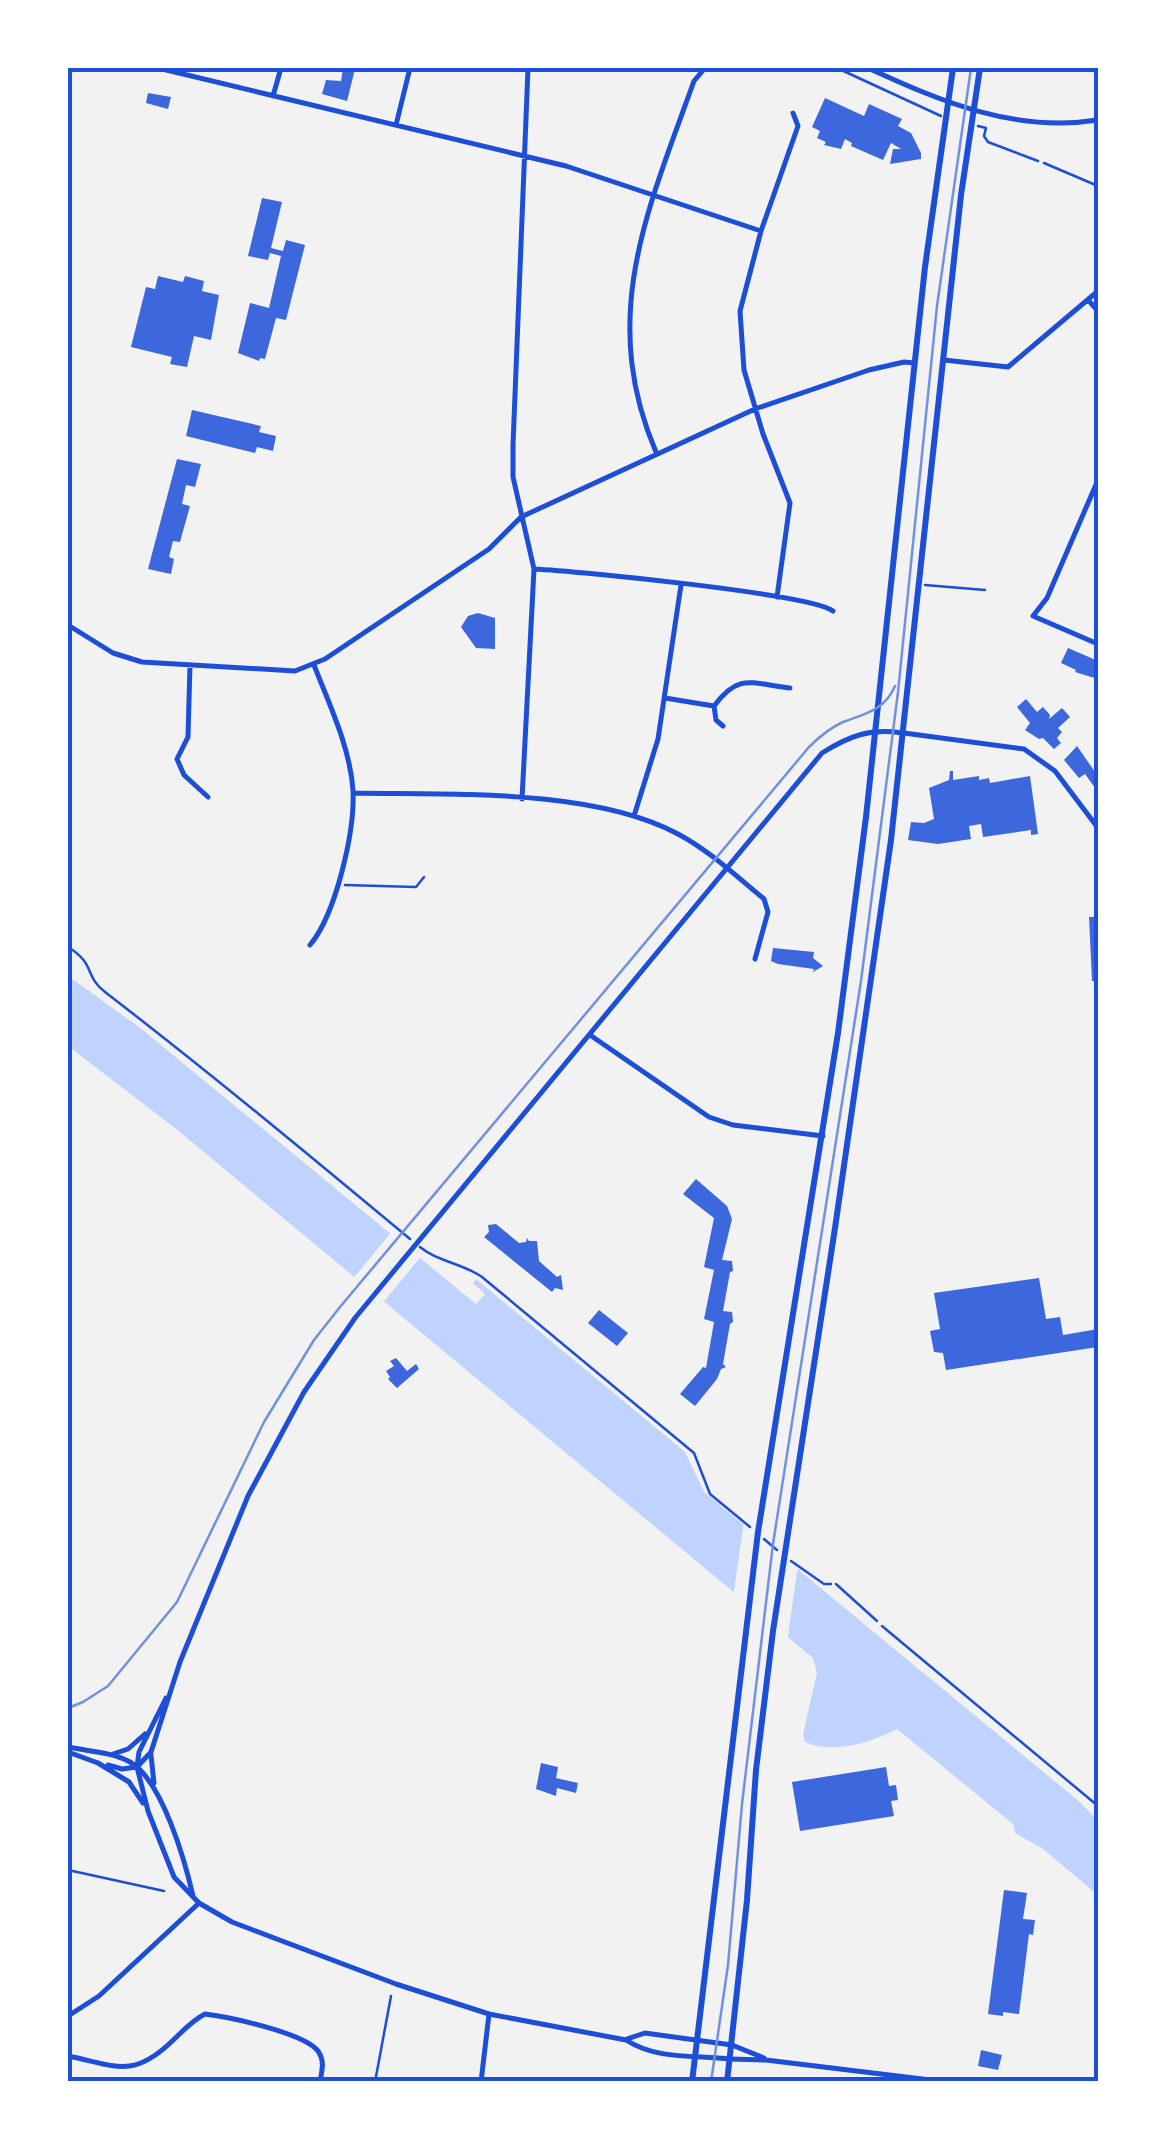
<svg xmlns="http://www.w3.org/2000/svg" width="1166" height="2149" viewBox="0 0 1166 2149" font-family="'Sofia Sans Condensed',sans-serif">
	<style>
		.water { fill: #bfd3fe }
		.pier { fill: #f2f2f2 }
		.building { fill: #3d67dc }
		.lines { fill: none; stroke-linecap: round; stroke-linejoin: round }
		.path { stroke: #1d4ed8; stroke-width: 2.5 }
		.service { stroke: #1d4ed8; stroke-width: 2.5 }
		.minor { stroke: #1d4ed8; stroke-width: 5 }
		.tertiary { stroke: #1d4ed8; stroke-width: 5 }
		.secondary { stroke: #1d4ed8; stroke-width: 6 }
		.tram { stroke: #7290e2; stroke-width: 2.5 }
		.neatline { fill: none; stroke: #1d4ed8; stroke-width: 4 }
	</style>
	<rect width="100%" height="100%" fill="#f2f2f2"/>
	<path class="water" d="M68,976L139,1027L476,1304L485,1294L473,1283L476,1279L685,1452L704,1492L1081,1803L1098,1821V1895L1043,1849L1015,1833L1013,1824L897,1729C872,1742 832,1755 805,1742L803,1734L817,1673L813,1658L175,1128L68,1046Z"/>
	<path class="pier" d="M393,1230L423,1254L381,1305L351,1281Z
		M744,1520L798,1565L787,1643L733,1598Z"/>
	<path class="building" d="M343,68L355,69L347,101L322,94L326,80L341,81Z
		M148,93L171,97L168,109L146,103Z
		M825,98L864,116L869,104L902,119L898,126L911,133L921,153V159L890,164L893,149H901L891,143L883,160L851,146L852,143L845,139L841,149L824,145L826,142L817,138L820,131L812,127Z
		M262,198L282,202L271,248L283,251L286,240L305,245L286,320L276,318L265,359L260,358L259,361L238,353L250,303L269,308L281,256L270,253L268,260L248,256Z
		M158,276L183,282L185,276L204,281L202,291L219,295L211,340L194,336L187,367L170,364L172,357L131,347L146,287L155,289Z
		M192,410L261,426L259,432L276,436L273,451L257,447L255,453L186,436Z
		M177,459L201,464L195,487L186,485L182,504L190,506L180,542L173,541L169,557L174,559L171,574L148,569Z
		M478,613L495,618V649L476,648L461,627L468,616Z
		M1068,648L1098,661V679L1075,672L1076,670L1061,663Z
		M1026,699L1037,712L1043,707L1050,715L1049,719L1062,708L1070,717L1058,728L1062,732L1057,738L1061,743L1054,749L1043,738L1039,739L1025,730L1030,723L1017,707Z
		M1077,746L1095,772L1098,769V792L1085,774L1079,778L1064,760Z
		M950,771H953V780L979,776V780L989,778L990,783L1030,776L1038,834L1031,835V830L983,837L981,824L969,826L971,839L938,844L908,840L911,822L924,823L934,819L929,788L949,780Z
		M1089,917H1098V981H1092Z
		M773,948L814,952L813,958L823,966L813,972L814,969L778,964L771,961Z
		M696,1179L727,1206L732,1219L722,1260L732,1261L733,1271L730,1272L723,1311L732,1312L733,1322L730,1324L723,1364L726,1367L721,1369L717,1379L695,1406L680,1394L703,1367L706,1368L714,1322L704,1319L714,1270L704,1267L714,1218L683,1194Z
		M496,1224L519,1243L526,1242L527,1238L529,1241H537L539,1261L557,1277L561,1275L563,1290L555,1288L552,1292L484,1237L489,1232L488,1225Z
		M1039,1278L1046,1319L1060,1317L1063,1335L1098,1329V1347L946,1370L943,1353L934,1352L930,1331L940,1329L934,1293Z
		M599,1310L628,1333L617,1346L588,1323Z
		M396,1358L407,1371L416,1364L419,1369L397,1388L388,1379L390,1377L386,1371L394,1366L390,1361Z
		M541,1763L558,1767L556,1778L578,1783L576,1793L557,1788L556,1796L536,1789Z
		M886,1767L889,1786L896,1785L898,1800L891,1801L894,1816L800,1831L792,1782Z
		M1004,1890L1027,1893L1023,1919L1035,1920L1033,1935L1029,1934L1019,2014L1003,2012V2016L988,2014Z
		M981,2050L1002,2055L998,2070L978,2066Z"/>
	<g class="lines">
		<path class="path" d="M837,68L941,116
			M978,126L986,128L984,136L988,142L1038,161
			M925,585L985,590
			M345,885L416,887L424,877
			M68,947C96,964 84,976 105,992C209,1072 309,1155 410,1239
			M420,1247C438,1262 462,1263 482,1277L694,1453L710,1494L750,1527
			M764,1539L777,1550
			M791,1561L824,1584H831
			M882,1626L1098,1806
			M68,1870L164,1891
			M375,2082L391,1996"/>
		<path class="service" d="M1044,163L1098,186
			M836,1584L877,1621"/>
		<path class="minor" d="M158,68L566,166L761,231
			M273,96L281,68
			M396,125L410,68
			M1088,300L1098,311
			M944,360L1008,367L1098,291
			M656,452C598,317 648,209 694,81L705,68
			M1098,480L1047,598L1033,616L1098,644
			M534,569C576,571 812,594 833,611
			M777,597L790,503L763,434L744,370L740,311L761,231L798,126L793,113
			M68,625L113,653L142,662L295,671L325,659L489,549L521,517L755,409L869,370L904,362L914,363
			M190,665L188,737L177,759L184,775L208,797
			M665,698L714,706
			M723,726L716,720L714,706C739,672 752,684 790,688
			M904,733L1024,749L1055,771L1098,828
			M353,793C450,795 592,788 678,834C710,851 737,877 764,899L768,912L755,959
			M522,799L534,569L513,477V445L528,68
			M634,816L658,739L681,585
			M310,945C336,914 355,831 353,790C350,747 329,704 314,665
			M590,1035L709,1117L733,1125L823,1136
			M68,2016L99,1996L199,1903
			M732,2045L764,2058
			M68,2056C114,2065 131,2079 169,2044C181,2033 191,2021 205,2014C230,2017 304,2033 318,2051C325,2061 322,2070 320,2082
			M730,2059L766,2060L947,2082
			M481,2082L489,2014"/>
		<path class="tertiary" d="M868,68C942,102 1015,133 1098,120
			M166,1698L139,1752L137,1767L148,1811L174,1877L199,1903L232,1922L396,1984L489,2014L626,2040C657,2060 694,2055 730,2059
			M68,1747C87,1751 112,1752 130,1762C162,1780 185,1861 193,1896
			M68,1752L98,1763
			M113,1754L128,1749L145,1734
			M151,1755L154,1783
			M98,1763L129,1782L143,1803
			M108,1765L122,1769L137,1767
			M137,1767L151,1752L180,1662L248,1496L304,1392L355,1318L822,753C849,736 870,728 902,733
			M627,2039L645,2033L732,2045"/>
		<path class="secondary" d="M692,2082L758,1532L838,1033L866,817L925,267L953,68
			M727,2082L747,1900L756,1770L773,1631L835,1228L891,840L961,195L980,68"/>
		<path class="tram" d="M68,1708L83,1702L108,1686L177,1602L264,1422L314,1340L340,1307L809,747C819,737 830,728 843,722C865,714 885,710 895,686
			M711,2082L728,1965L742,1804L773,1544L861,981L898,692L937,306L971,68"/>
	</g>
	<rect width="1166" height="2149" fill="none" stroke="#ffffff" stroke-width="140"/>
	<rect x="70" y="70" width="1026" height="2009" class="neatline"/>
</svg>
